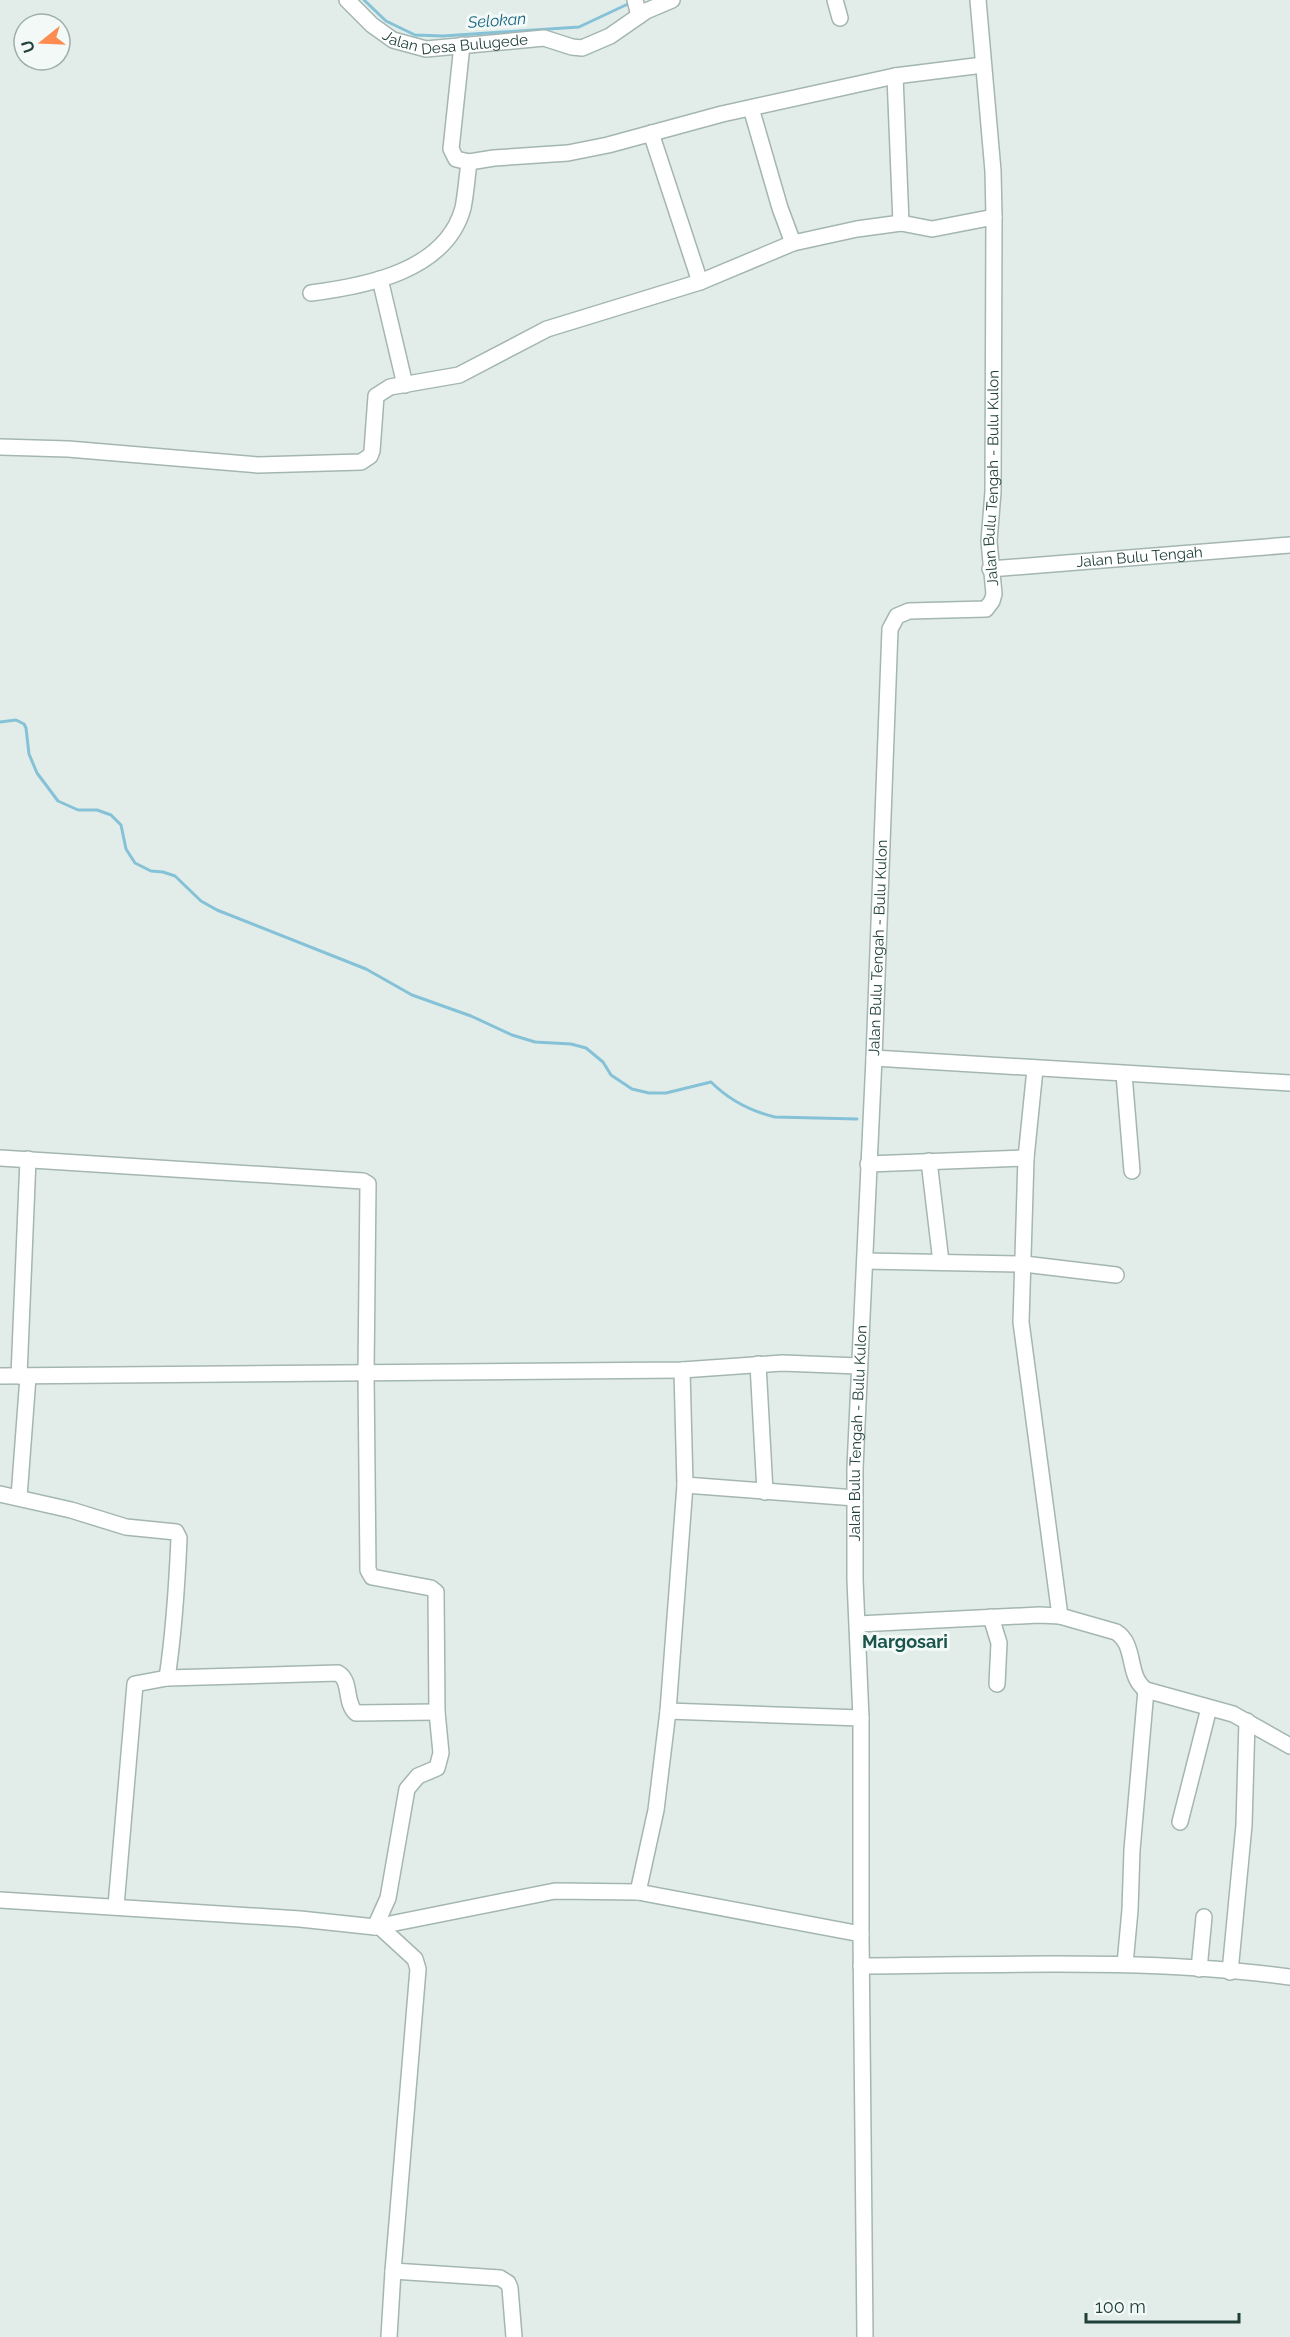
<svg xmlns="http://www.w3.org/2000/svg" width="1290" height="2337" viewBox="0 0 1290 2337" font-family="Raleway,sans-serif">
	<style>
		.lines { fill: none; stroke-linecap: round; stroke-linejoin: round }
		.stream { stroke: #85c2d7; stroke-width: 3 }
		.minor-casing { stroke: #a4b6b1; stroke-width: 18 }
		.minor { stroke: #fff; stroke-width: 15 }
		.labels { text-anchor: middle; stroke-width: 6; stroke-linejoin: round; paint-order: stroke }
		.street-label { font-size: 15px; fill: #20403a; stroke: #f2f9f7 }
		.water-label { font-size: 16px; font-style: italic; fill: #156481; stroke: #f2f9f7 }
		.quarter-label { font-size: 18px; font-weight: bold; fill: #1a544b; stroke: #f2f9f7 }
	</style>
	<rect width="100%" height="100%" fill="#e2ede9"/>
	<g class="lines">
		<path class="stream" d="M364,0L386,21L415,35L443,36L579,27L630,3
			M0,722L16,720L24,724L26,728L29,754L37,773L58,801L78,810H97L111,815L121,825L126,849L135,863L151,871L163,872L175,876L201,901L217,910L366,969L412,995L471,1016L512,1035L535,1042L571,1044L586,1048L603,1062L611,1075L632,1089L649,1093H666L711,1082C729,1100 750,1111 775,1117L857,1119"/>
		<g class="minor-casing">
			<g id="minor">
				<path id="s1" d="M347,0L372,25L393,40L426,49L544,38L572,47L582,48L610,36L646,11L672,0"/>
				<path d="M635,0L639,16"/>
				<path d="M835,0L840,18"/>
				<path d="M462,45L451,149L456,159L469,162L494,158L568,153L608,145L722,114L895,76L983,65"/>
				<path d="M895,76L901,223"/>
				<path d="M751,108L780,208L793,243"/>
				<path d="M651,133L700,282"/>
				<path d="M380,279L405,385"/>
				<path d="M311,293C366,286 446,271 463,208C466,193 467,177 469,162"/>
				<path d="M0,447L68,449L258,465L361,462L370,456L372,451L376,396L390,387L459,375L547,329L700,282L793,243L857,229L901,223L932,229L994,217"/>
				<path id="s2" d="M990,569L1290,545"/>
				<path d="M874,1058L1290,1083"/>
				<path d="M1035,1069L1026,1158L1021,1322L1060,1616"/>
				<path d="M1124,1074L1132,1171"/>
				<path d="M0,1158L363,1181L368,1184L366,1373L368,1570L372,1577L431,1588L436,1592L437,1712L441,1753L437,1768L418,1776L407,1789L388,1898L375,1927"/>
				<path d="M929,1161L941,1262"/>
				<path d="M868,1164L1026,1158"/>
				<path d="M865,1261L1024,1264L1116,1275"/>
				<path d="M758,1364L765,1492"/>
				<path d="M0,1376L682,1370L782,1363L859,1366"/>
				<path d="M19,1376L28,1159"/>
				<path d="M685,1485L855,1498"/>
				<path d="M0,1494L71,1510L126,1527L176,1532L179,1538C177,1585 174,1632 167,1678"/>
				<path d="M19,1497L28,1377"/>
				<path d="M991,1617L999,1643L997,1684"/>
				<path d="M858,1624L1039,1615L1060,1616L1116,1632C1137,1645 1126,1676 1146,1690L1233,1714L1290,1746"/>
				<path d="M668,1711L861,1718"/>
				<path d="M1180,1822L1209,1708"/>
				<path d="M638,1892L656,1810L668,1711L685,1485L682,1370"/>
				<path d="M0,1900L300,1919L375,1927L555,1891L638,1892L861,1934"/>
				<path d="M116,1906L135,1684L167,1678L338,1673C352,1681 344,1702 356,1713L437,1712"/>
				<path d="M379,1926L415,1959L418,1969L393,2271L500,2278L508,2283L510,2288L514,2337"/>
				<path d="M1125,1964L1130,1910L1132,1850L1146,1690"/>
				<path d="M861,1966C1004,1965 1148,1958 1290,1977"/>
				<path d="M1199,1969L1204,1917"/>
				<path d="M1230,1972L1244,1825L1247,1721"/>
				<path d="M389,2337L393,2271"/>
				<path id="s3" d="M865,2337L861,1934V1718L855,1580V1468L874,1058L890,629L897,616L909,611L986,609L992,601L994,594L989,541L993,492L994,217L993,171L978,0"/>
			</g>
		</g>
		<use href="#minor" class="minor"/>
	</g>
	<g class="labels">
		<g class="street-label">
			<text dy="5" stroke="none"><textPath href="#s1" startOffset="124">Jalan Desa Bulugede</textPath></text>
			<text dy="5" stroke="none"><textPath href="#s3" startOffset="1947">Jalan Bulu Tengah - Bulu Kulon</textPath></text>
			<text dy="5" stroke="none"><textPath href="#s2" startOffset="150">Jalan Bulu Tengah</textPath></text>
			<text dy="5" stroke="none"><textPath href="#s3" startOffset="1390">Jalan Bulu Tengah - Bulu Kulon</textPath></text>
			<text dy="5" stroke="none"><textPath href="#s3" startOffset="904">Jalan Bulu Tengah - Bulu Kulon</textPath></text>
		</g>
		<g class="water-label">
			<text transform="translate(497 20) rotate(-4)" y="6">Selokan</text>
		</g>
		<g class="quarter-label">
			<text x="905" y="1648">Margosari</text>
		</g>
	</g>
	<g transform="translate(42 42) rotate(252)"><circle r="28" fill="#f2f9f7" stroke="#9eafab" stroke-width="1.5"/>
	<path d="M0-4.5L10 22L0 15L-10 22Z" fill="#fe8b4f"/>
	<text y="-9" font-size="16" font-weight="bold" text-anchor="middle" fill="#20403a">U</text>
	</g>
	<path d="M1086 2313v9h153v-9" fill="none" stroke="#20403a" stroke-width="3"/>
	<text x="1095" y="2313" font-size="18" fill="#20403a" stroke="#f2f9f7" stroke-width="4.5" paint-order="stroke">100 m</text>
</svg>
